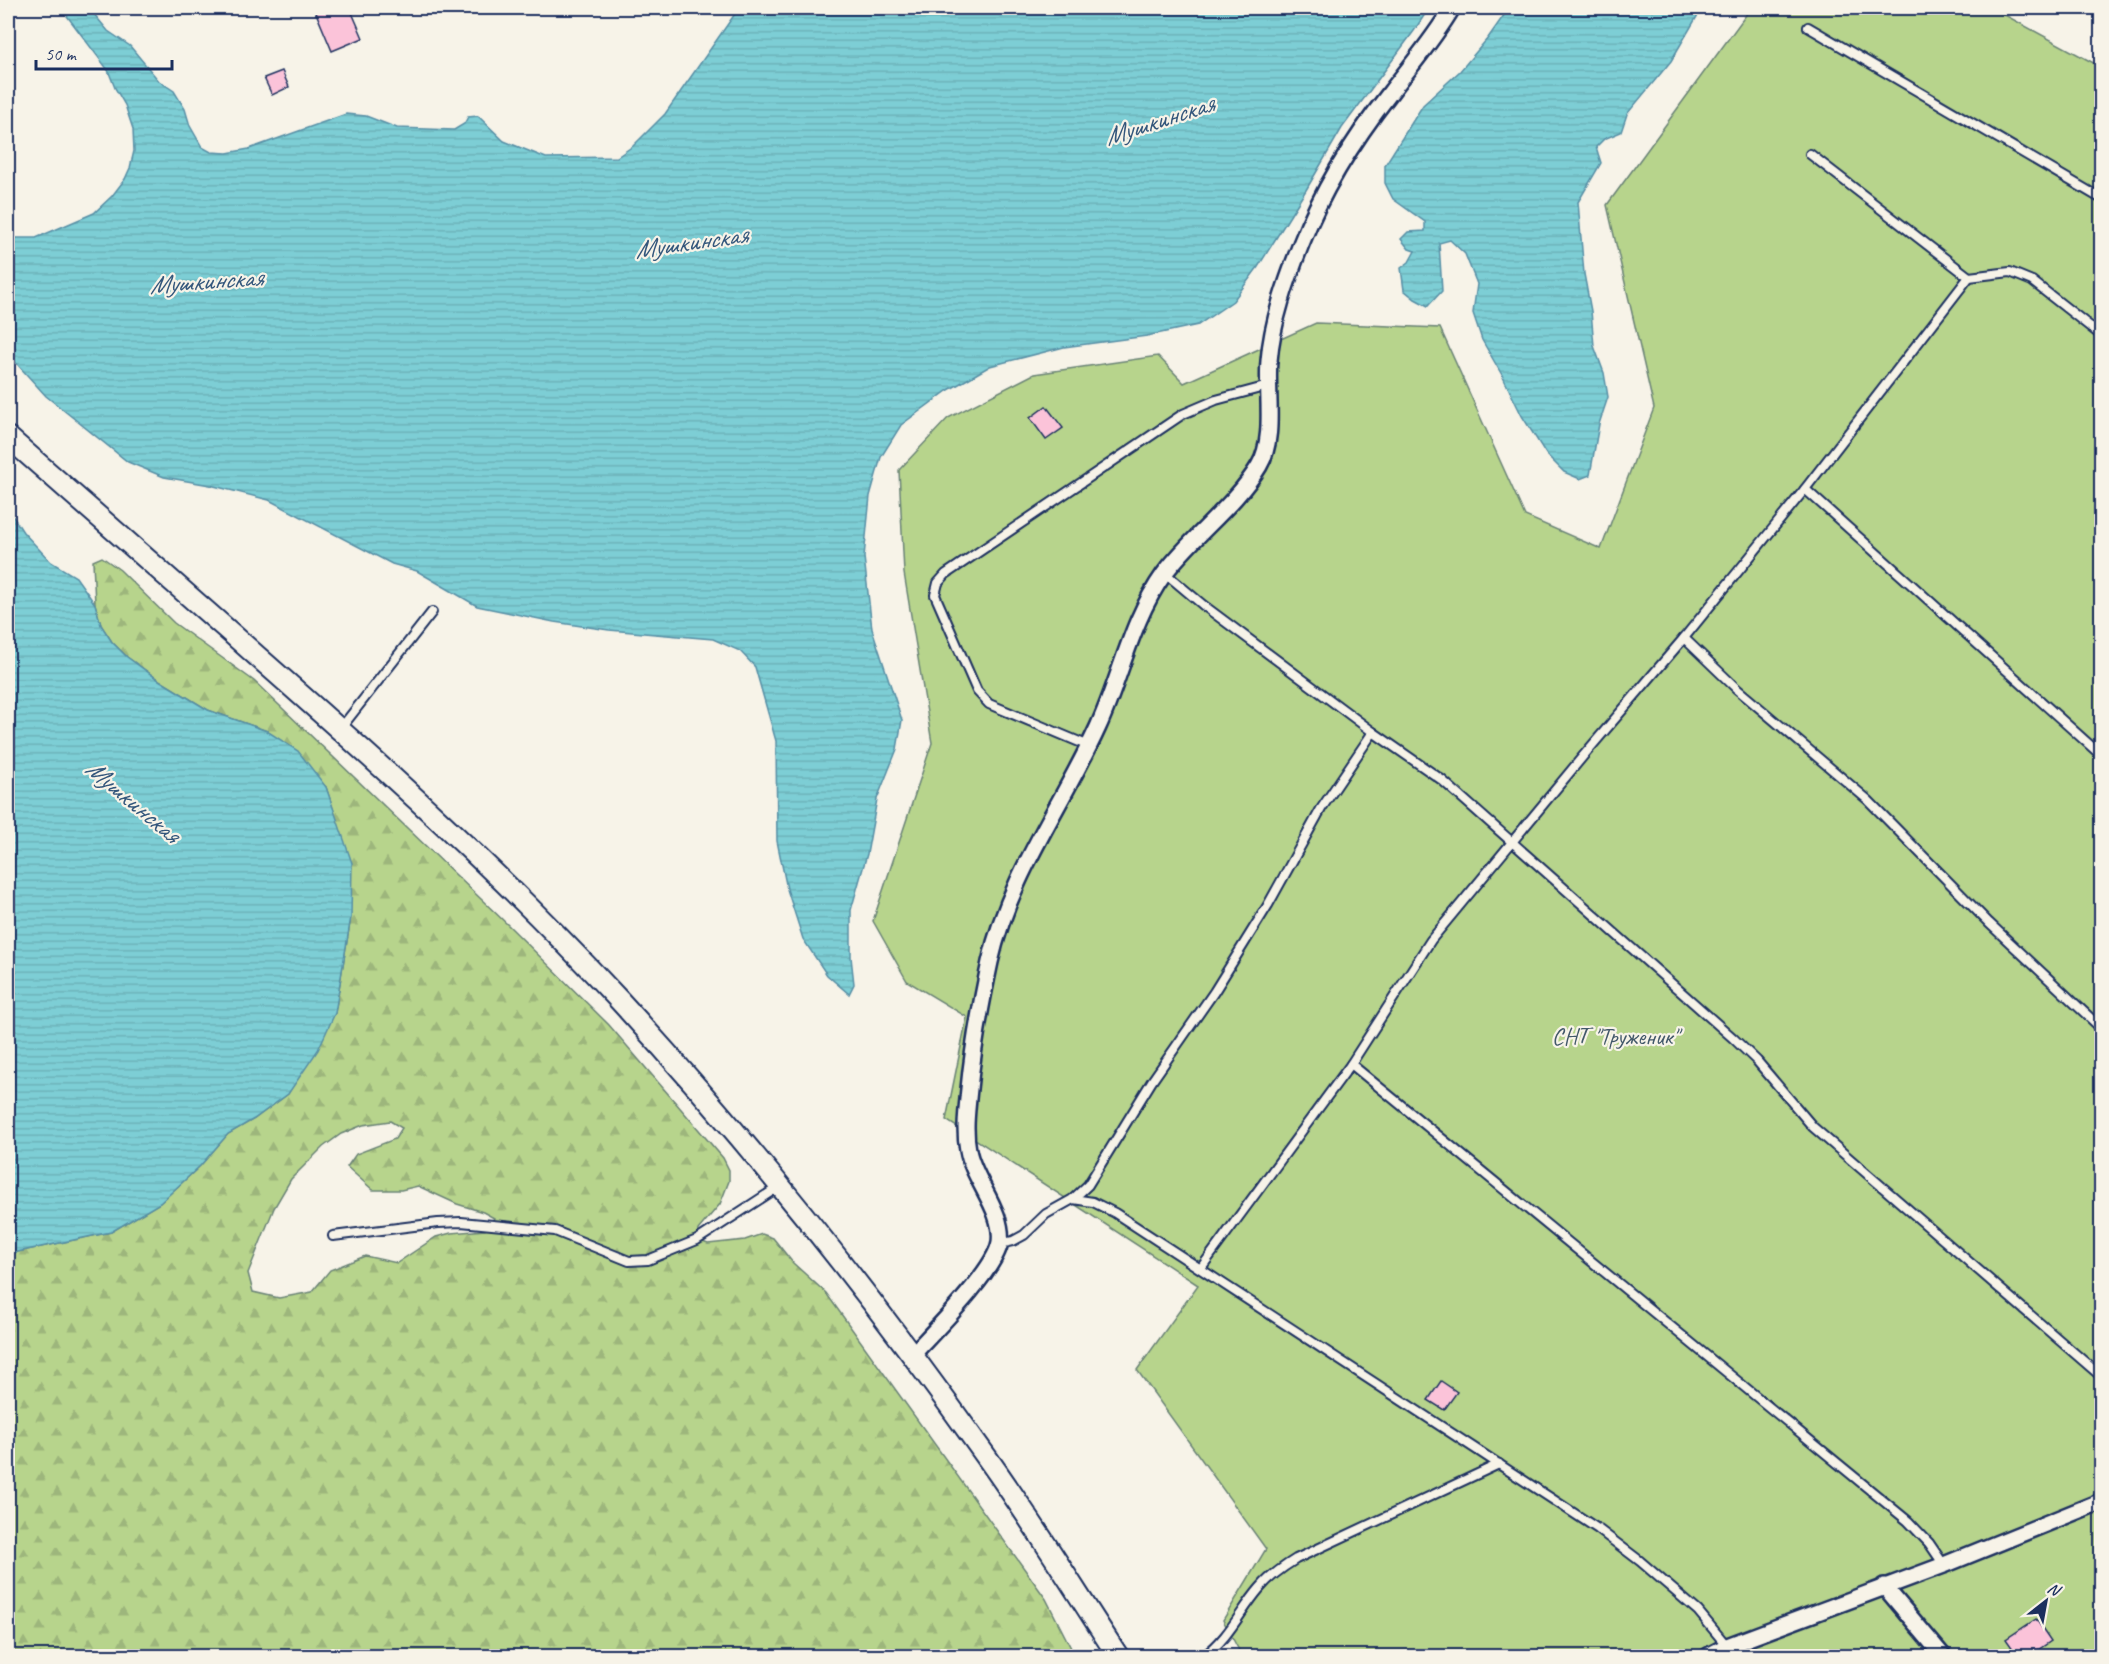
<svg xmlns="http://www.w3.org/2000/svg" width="2109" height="1664" font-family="Caveat,sans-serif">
  <defs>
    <pattern id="forest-firs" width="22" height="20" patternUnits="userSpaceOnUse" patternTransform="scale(1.5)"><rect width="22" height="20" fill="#b7d48c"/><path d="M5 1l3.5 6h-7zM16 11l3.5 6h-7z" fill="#9db67b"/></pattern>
    <pattern id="water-rules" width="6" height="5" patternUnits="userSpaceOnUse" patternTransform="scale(1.5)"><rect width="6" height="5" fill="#7dced5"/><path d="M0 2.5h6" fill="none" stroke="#6bb1b9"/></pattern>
  </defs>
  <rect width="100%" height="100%" fill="#f7f3e8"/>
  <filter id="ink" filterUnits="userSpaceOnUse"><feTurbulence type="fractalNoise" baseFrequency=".0167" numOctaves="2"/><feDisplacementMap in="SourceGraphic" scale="12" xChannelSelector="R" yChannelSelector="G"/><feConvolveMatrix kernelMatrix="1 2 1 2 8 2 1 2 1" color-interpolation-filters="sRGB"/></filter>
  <g filter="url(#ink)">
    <polygon fill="#b7d48c" stroke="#698275" stroke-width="1.5" points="1751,8 1992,8 2101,67 2101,1656 1242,1656 1223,1620 1266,1549 1137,1370 1198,1285 946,1120 967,1017 907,981 873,921 932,743 904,573 899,470 948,418 1034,374 1158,356 1184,383 1316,323 1440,328 1525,516 1601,549 1654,408 1607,205"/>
    <path fill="url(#forest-firs)" stroke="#698275" stroke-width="1.5" fill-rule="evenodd" d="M 102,557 L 120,570 L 174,623 L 254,681 L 507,924 L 609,1025 L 723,1158 L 729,1170 L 729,1181 L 720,1204 L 698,1230 L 697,1240 L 708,1244 L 745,1240 L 762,1234 L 773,1238 L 793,1263 L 826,1293 L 1046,1599 L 1075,1656 L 8,1656 L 8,1254 L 111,1232 L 160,1203 L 200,1166 L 228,1134 L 254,1119 L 288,1094 L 335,1013 L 351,917 L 337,821 L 326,787 L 267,731 L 208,710 L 159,680 L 127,657 L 112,642 L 101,625 L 95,604 L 93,561 ZM 390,1121 L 402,1128 L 395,1139 L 356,1154 L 347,1167 L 373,1190 L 401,1190 L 418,1186 L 457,1204 L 483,1212 L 494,1218 L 485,1230 L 451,1233 L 436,1237 L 397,1263 L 365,1256 L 330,1270 L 312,1292 L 279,1298 L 253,1292 L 248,1273 L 274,1208 L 291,1179 L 323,1147 L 341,1134 L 363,1125 Z"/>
    <g fill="url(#water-rules)" stroke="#568ea5" stroke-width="1.5">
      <polygon points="61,8 89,8 108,31 130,46 159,81 174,91 185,109 190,126 202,147 211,152 227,153 249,149 346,114 366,116 397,128 427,129 454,130 464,124 468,117 478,116 504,141 546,158 617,157 633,146 665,114 739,8 1429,8 1414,31 1342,128 1306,190 1258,267 1233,301 1198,325 1147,336 1064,347 990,366 947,391 901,425 881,457 870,496 864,557 872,629 902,720 897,749 877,799 867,854 851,910 851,957 854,984 849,994 827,975 803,939 787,889 777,841 776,741 755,667 740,651 713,639 609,630 554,622 477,606 417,571 392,564 269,500 210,485 164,477 128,462 46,396 8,354 8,238 36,238 94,213 112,196 125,179 130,168 134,151 133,129 125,105 115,88 108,70"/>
      <polygon points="1509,8 1702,8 1671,61 1627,114 1621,132 1604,139 1596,147 1601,163 1578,202 1584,274 1591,311 1594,346 1604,373 1608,397 1599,424 1590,475 1580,479 1564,472 1546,454 1522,416 1502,375 1482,340 1473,313 1477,284 1465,254 1450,240 1439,243 1442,291 1428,306 1415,299 1404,290 1401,268 1409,262 1415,251 1409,249 1401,239 1408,232 1425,231 1425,222 1393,199 1385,183 1385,165 1423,105 1460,71 1488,38"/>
      <polygon points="8,509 23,532 51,562 76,577 95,604 101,625 112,642 127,657 159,680 208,710 267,731 298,751 326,787 352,863 351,917 335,1013 318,1050 288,1094 254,1119 228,1134 200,1166 160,1203 111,1232 8,1254"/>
    </g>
    <g fill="#fbc3d9" stroke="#1b2f5e" stroke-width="1.5">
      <polygon points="314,8 350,8 363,38 332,51"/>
      <polygon points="282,71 289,87 272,95 264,78"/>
      <polygon points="1046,406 1063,428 1046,440 1030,418"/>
      <polygon points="1441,1381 1457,1392 1444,1410 1428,1400"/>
      <polygon points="2036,1619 2051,1641 2029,1656 2018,1656 2006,1639"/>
    </g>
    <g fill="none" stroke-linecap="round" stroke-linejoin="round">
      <defs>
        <g id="service">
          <polyline points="1808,27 2102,199"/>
          <polyline points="1969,277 2010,272 2032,281 2102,336"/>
          <polyline points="1805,489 2102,756"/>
          <polyline points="1165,573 1203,605 1373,732 1442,780 1733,1038 1757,1061 1813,1127 2102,1377"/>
          <polyline points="1684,638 1737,689 1868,800 1989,923 2102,1029"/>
          <polyline points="341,728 432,612"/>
          <polyline points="1089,746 989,704 977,691 935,595 938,583 946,574 1183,414 1216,400 1268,386"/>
          <polyline points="1351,1064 1908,1521 1929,1543 1944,1565"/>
          <polyline points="1073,1199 1093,1202 1115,1213 1598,1529 1640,1561 1698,1611 1727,1646"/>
          <polyline points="333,1236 438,1223 461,1222 555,1231 629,1261 648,1260 697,1240 780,1186"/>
          <polyline points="1000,1244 1013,1241 1024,1235 1046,1214 1073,1199 1088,1185 1152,1081 1214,992 1268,905 1321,809 1373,732"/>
          <polyline points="1201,1268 1351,1064 1431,940 1584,755 1684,638 1805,489 1969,277 1810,154"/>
          <path d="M 1204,1656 C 1230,1637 1240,1611 1260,1588 C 1270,1576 1283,1567 1296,1559 L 1499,1464"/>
        </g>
        <g id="minor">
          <path d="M 912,1355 C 933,1332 995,1271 1000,1242 C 1004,1211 973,1180 968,1150 C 964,1130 967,1109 969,1089 C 973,1046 981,1004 990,962 C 1009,876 1062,806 1098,727 C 1121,677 1131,620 1164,574 C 1192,536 1235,506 1259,466 C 1276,438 1266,392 1269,361 C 1272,321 1287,280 1301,244 C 1322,190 1354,139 1390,93 C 1411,65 1434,39 1452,8"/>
          <polyline points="1884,1586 1943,1656"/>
          <polyline points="1708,1656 1727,1646 1944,1565 2102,1501"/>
        </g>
        <path id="tertiary" d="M 8,437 C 91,510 175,583 258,657 C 383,767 507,879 620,1001 C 751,1144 872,1296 985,1455 C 1032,1520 1074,1589 1118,1656"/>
      </defs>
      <use href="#service" stroke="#1b2f5e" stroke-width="12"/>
      <use href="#minor" stroke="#1b2f5e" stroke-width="20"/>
      <use href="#tertiary" stroke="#1b2f5e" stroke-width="24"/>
      <use href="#service" stroke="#f7f3e8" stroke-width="8"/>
      <use href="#minor" stroke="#f7f3e8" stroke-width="15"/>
      <use href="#tertiary" stroke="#f7f3e8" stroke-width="20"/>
    </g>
  </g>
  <g text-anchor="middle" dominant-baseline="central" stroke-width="4.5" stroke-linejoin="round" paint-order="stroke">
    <g font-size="24" fill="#42586a" stroke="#f7f3e8">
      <text x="1615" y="1036">СНТ "Труженик"</text>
    </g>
    <g font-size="26" font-style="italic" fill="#34577c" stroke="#f7f3e8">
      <text transform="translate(1159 120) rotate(-18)">Мушкинская</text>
      <text transform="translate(691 242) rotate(-8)">Мушкинская</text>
      <text transform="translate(206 281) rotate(-4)">Мушкинская</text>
      <text transform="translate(133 801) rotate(40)">Мушкинская</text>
    </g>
  </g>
  <rect width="2109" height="1664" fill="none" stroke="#f7f3e8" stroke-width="30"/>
  <rect x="15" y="15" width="2079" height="1634" fill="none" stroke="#1b2f5e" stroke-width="2" filter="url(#ink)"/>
  <g transform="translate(2046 1601) rotate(31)" stroke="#f7f3e8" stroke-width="4.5" paint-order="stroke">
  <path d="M0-4.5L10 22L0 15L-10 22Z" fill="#1b2f5e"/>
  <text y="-9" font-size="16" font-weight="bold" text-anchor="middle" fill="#1b2f5e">N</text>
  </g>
  <path d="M36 60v9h136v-9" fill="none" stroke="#1b2f5e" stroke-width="3"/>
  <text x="45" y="60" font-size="18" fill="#1b2f5e" stroke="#f7f3e8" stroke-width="4.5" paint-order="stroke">50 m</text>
</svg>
